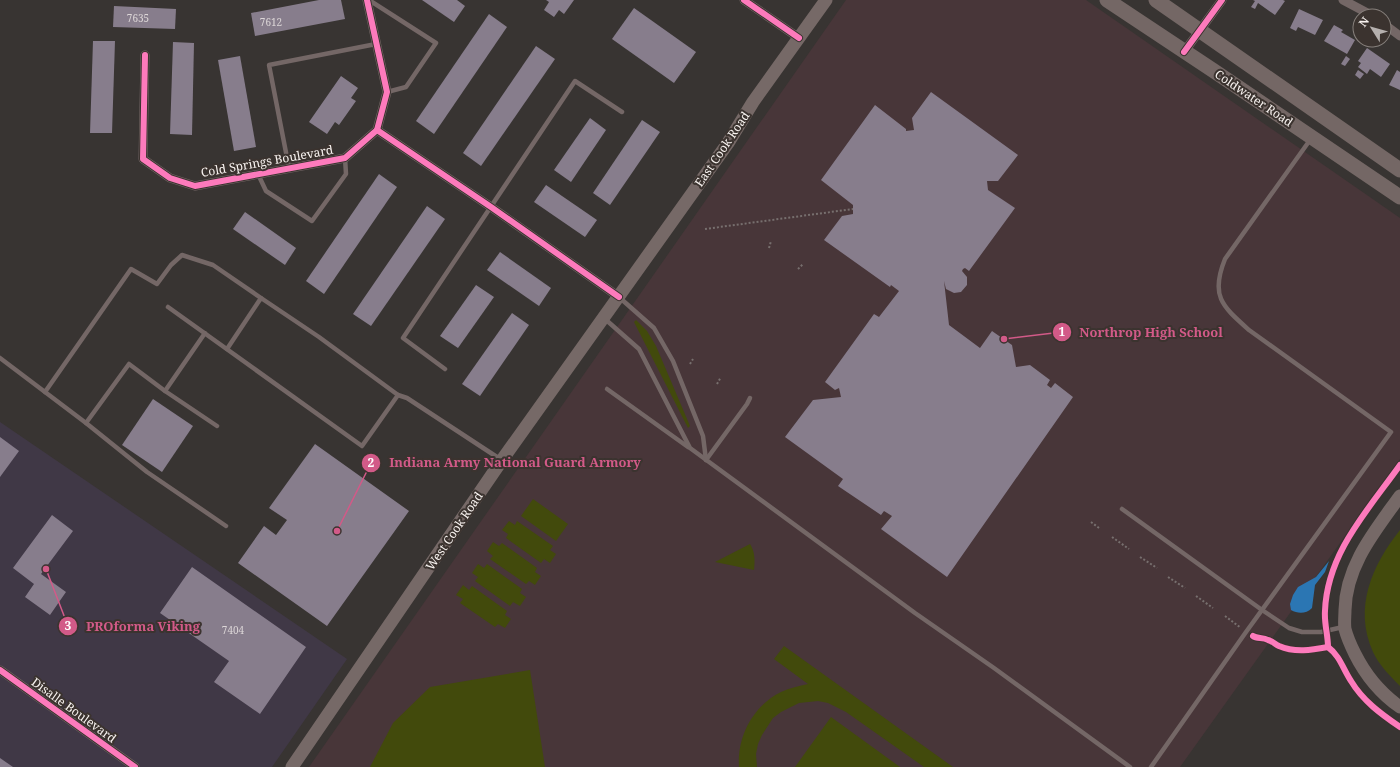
<svg xmlns="http://www.w3.org/2000/svg" width="1400" height="767" font-family="'Noto Serif',serif">
  <rect width="100%" height="100%" fill="#383432"/>
  <polygon fill="#403846" points="0,422 347,659 272,767 0,767"/>
  <polygon fill="#483639" points="846,0 1086,0 1400,218 1400,459 1180,767 309,767"/>
  <g fill="#424a0c">
    <polygon points="636,320 647,331 656,346 690,426 688,428 634,322"/>
    <polygon points="533,499 568,524 556,541 521,516"/>
    <polygon points="509,521 515,525 517,521 553,546 550,550 556,554 550,563 544,559 541,563 506,538 508,534 502,530"/>
    <path d="M 1400,530 L 1400,686 C 1390,676 1379,665 1373,652 C 1353,608 1372,565 1400,530 Z"/>
    <polygon points="493,542 499,546 502,543 537,568 535,572 541,576 535,585 529,581 526,584 490,559 493,556 487,551"/>
    <path d="M 750,544 C 755,552 755,560 754,570 L 715,562 Z"/>
    <polygon points="478,564 484,568 487,564 522,589 520,593 526,597 520,606 513,602 510,606 475,581 478,577 472,573"/>
    <polygon points="463,585 469,590 472,586 507,611 505,615 511,619 505,628 498,624 495,627 460,603 463,599 456,595"/>
    <path d="M 784,646 L 953,767 L 924,767 L 846,712 L 828,703 L 818,701 L 799,703 L 781,712 L 773,718 L 762,735 L 758,744 L 756,754 L 757,767 L 739,767 C 737,736 753,706 781,692 C 790,688 799,686 808,684 L 774,659 Z"/>
    <polygon points="530,670 545,767 370,767 393,723 430,687"/>
    <polygon points="831,717 900,767 795,767"/>
  </g>
  <path fill="#2b76b3" d="M 1329,561 L 1325,572 L 1315,585 L 1312,608 C 1306,614 1298,614 1291,610 L 1290,604 L 1293,595 L 1298,587 L 1316,577 Z"/>
  <g fill="#877d8c">
    <polygon points="319,0 341,0 345,19 255,36 251,13"/>
    <polygon points="422,0 457,0 465,6 454,22"/>
    <polygon points="546,0 574,0 564,14 559,10 554,17 544,10 549,2"/>
    <polygon points="1253,0 1283,0 1285,1 1275,15 1258,3 1255,9 1251,7 1255,1"/>
    <polygon points="114,6 176,9 175,29 113,27"/>
    <polygon points="634,8 696,52 674,83 612,39"/>
    <polygon points="1299,9 1323,20 1315,35 1298,27 1296,31 1290,28"/>
    <polygon points="489,14 507,27 434,134 416,121"/>
    <polygon points="1334,25 1343,30 1341,32 1355,40 1347,54 1324,41"/>
    <polygon points="93,41 115,41 112,133 90,133"/>
    <polygon points="173,42 194,43 192,135 170,134"/>
    <polygon points="536,46 555,59 481,166 463,153"/>
    <polygon points="1367,48 1390,64 1381,77 1370,69 1367,74 1358,67 1361,63 1358,61"/>
    <polygon points="240,56 256,147 234,151 218,60"/>
    <polygon points="1346,56 1350,59 1345,66 1341,64"/>
    <polygon points="1358,70 1364,74 1360,79 1355,75"/>
    <polygon points="1397,70 1400,72 1400,90 1389,85"/>
    <polygon points="341,76 358,88 351,98 356,101 339,125 335,122 327,134 309,122"/>
    <polygon points="931,92 1018,155 998,181 987,181 988,190 1015,208 969,271 965,268 963,269 962,271 967,277 967,285 961,292 954,293 946,289 944,281 949,325 980,348 992,331 1012,345 1016,367 1030,365 1050,380 1047,385 1051,388 1055,383 1073,397 947,577 881,529 892,516 884,511 881,515 838,486 843,479 785,437 813,400 841,397 839,388 835,390 825,382 874,314 879,317 899,291 891,285 890,287 824,240 842,216 853,214 853,205 821,180 875,105 906,129 906,131 914,130 912,118"/>
    <polygon points="590,118 606,130 571,182 554,170"/>
    <polygon points="642,120 660,132 610,205 593,193"/>
    <polygon points="379,174 397,187 324,294 306,281"/>
    <polygon points="546,185 597,220 585,237 534,202"/>
    <polygon points="427,206 445,219 371,326 353,314"/>
    <polygon points="245,212 296,248 285,265 233,229"/>
    <polygon points="500,252 551,288 539,306 487,270"/>
    <polygon points="476,285 494,297 458,348 440,336"/>
    <polygon points="512,313 529,325 480,396 462,384"/>
    <polygon points="153,399 193,426 162,472 122,445"/>
    <polygon points="0,437 19,451 0,477"/>
    <polygon points="315,444 409,511 327,626 238,563 264,526 276,535 287,520 269,508"/>
    <polygon points="52,515 73,531 41,574 66,592 50,615 25,597 34,584 13,568"/>
    <polygon points="192,567 306,647 260,714 214,682 229,661 160,613"/>
    <polygon points="0,758 13,767 0,767"/>
  </g>
  <g fill="none" stroke-linecap="round" stroke-linejoin="round">
    <g stroke="#776f6e" stroke-width="2" stroke-dasharray="2 2" stroke-linecap="butt">
      <polyline points="705,229 853,209"/>
      <polyline points="769,248 771,241"/>
      <polyline points="798,269 803,264"/>
      <polyline points="690,364 693,359"/>
      <polyline points="717,384 721,377"/>
      <polyline points="1091,522 1099,528"/>
      <polyline points="1112,537 1129,549"/>
      <polyline points="1140,557 1157,568"/>
      <polyline points="1168,577 1185,588"/>
      <polyline points="1196,596 1213,608"/>
      <polyline points="1225,616 1241,628"/>
    </g>
    <g stroke="#746766" stroke-width="4.5">
      <polyline points="369,0 436,43 406,87 387,92"/>
      <polyline points="289,168 269,65 376,44"/>
      <polyline points="258,174 266,191 312,221 346,174 345,158"/>
      <polyline points="620,298 654,328 673,361 703,436 706,460"/>
      <polyline points="168,307 362,446 398,395"/>
      <polyline points="605,319 639,349 690,448 915,613 994,668 1130,767"/>
      <polyline points="227,349 261,298 319,337 398,395 407,398 500,459"/>
      <polyline points="0,358 45,392 131,269 157,284 171,265 182,255 213,265 261,298"/>
      <polyline points="445,369 403,338 575,81 622,112"/>
      <polyline points="607,389 688,447"/>
      <polyline points="165,391 205,333"/>
      <polyline points="45,392 86,423"/>
      <polyline points="217,426 165,391 129,364 86,423 147,472 226,526"/>
      <polyline points="706,460 747,404 750,398"/>
      <polyline points="1122,509 1262,610 1289,628 1302,632 1321,632 1343,627"/>
      <path d="M 1151,767 L 1246,632 L 1391,432 L 1249,330 C 1222,306 1210,296 1225,259 L 1310,140"/>
    </g>
    <g stroke="#746766" stroke-width="9">
      <polyline points="744,0 799,38"/>
      <polyline points="1343,0 1373,16"/>
      <polyline points="1384,24 1400,36"/>
      <polyline points="1184,52 1222,0"/>
      <polyline points="145,55 143,159 170,178 195,186 345,158 377,130 387,92 367,0"/>
      <polyline points="377,130 491,207 619,297"/>
      <polyline points="0,670 135,767"/>
    </g>
    <g stroke="#766967" stroke-width="13">
      <path d="M 1400,496 C 1375,531 1346,565 1345,610 C 1345,616 1344,623 1345,629 C 1347,637 1351,646 1355,654 C 1366,676 1380,693 1400,707"/>
      <polyline points="292,767 502,460 728,143 753,102 826,0"/>
    </g>
    <g stroke="#746765" stroke-width="15">
      <polyline points="1107,0 1214,71 1400,197"/>
      <polyline points="1156,0 1400,170"/>
    </g>
    <defs>
      <g id="cycleway">
        <polyline points="744,0 799,38"/>
        <polyline points="1184,52 1222,0"/>
        <polyline points="145,55 143,159 170,178 195,186 345,158 377,130 387,92 367,0"/>
        <polyline points="377,130 491,207 619,297"/>
        <path d="M 1400,465 C 1368,510 1327,553 1325,611 C 1324,623 1328,635 1328,647 C 1340,656 1343,669 1351,681 C 1363,701 1381,714 1400,727"/>
        <path d="M 1253,636 C 1257,639 1263,637 1268,640 C 1272,641 1275,644 1279,646 C 1295,653 1312,650 1328,647"/>
        <polyline points="0,670 135,767"/>
      </g>
    </defs>
    <use href="#cycleway" stroke="#3b332f" stroke-width="8"/>
    <use href="#cycleway" stroke="#fd7abc" stroke-width="6"/>
  </g>
  <g text-anchor="middle" dominant-baseline="central" stroke-width="4" stroke-linejoin="round" paint-order="stroke">
    <g font-size="10" fill="#dcd6d7">
      <text x="138" y="18">7635</text>
      <text x="271" y="22">7612</text>
      <text x="233" y="630">7404</text>
    </g>
    <g font-size="12" fill="#f8f3f0" stroke="#3b332f">
      <text transform="translate(1254 98) rotate(34)">Coldwater Road</text>
      <text transform="translate(722 149) rotate(-56)">East Cook Road</text>
      <text transform="translate(267 161) rotate(-10)">Cold Springs Boulevard</text>
      <text transform="translate(454 531) rotate(-56)">West Cook Road</text>
      <text transform="translate(74 710) rotate(36)">Disalle Boulevard</text>
    </g>
  </g>
  <path fill="none" stroke="#d25a88" stroke-width="1.5" d="M1004 339L1062 332M337 531L371 463M46 569L68 626"/>
  <g fill="#d25a88" stroke="#3b332f" stroke-width="1.5">
    <circle cx="1004" cy="339" r="4"/>
    <circle cx="337" cy="531" r="4"/>
    <circle cx="46" cy="569" r="4"/>
    <circle cx="1062" cy="332" r="10"/>
    <circle cx="371" cy="463" r="10"/>
    <circle cx="68" cy="626" r="10"/>
  </g>
  <g font-size="12" text-anchor="middle" font-weight="bold" fill="#fff">
    <text x="1062" y="336">1</text>
    <text x="371" y="467">2</text>
    <text x="68" y="630">3</text>
  </g>
  <g font-size="13" text-anchor="middle" font-weight="bold" fill="#d25a88" stroke="#3b332f" stroke-width="4" stroke-linejoin="round" paint-order="stroke">
    <text x="1151" y="337">Northrop High School</text>
    <text x="515" y="467">Indiana Army National Guard Armory</text>
    <text x="143" y="631">PROforma Viking</text>
  </g>
  <g transform="translate(1372 28) rotate(307)"><circle r="19" fill="#3b332f" stroke="#87807c"/>
  <path d="M0-3L7 15L0 10L-7 15Z" fill="#b5b0ae"/>
  <text y="-6" font-size="11" font-weight="bold" text-anchor="middle" fill="#f8f3f0">N</text>
  </g>
</svg>
